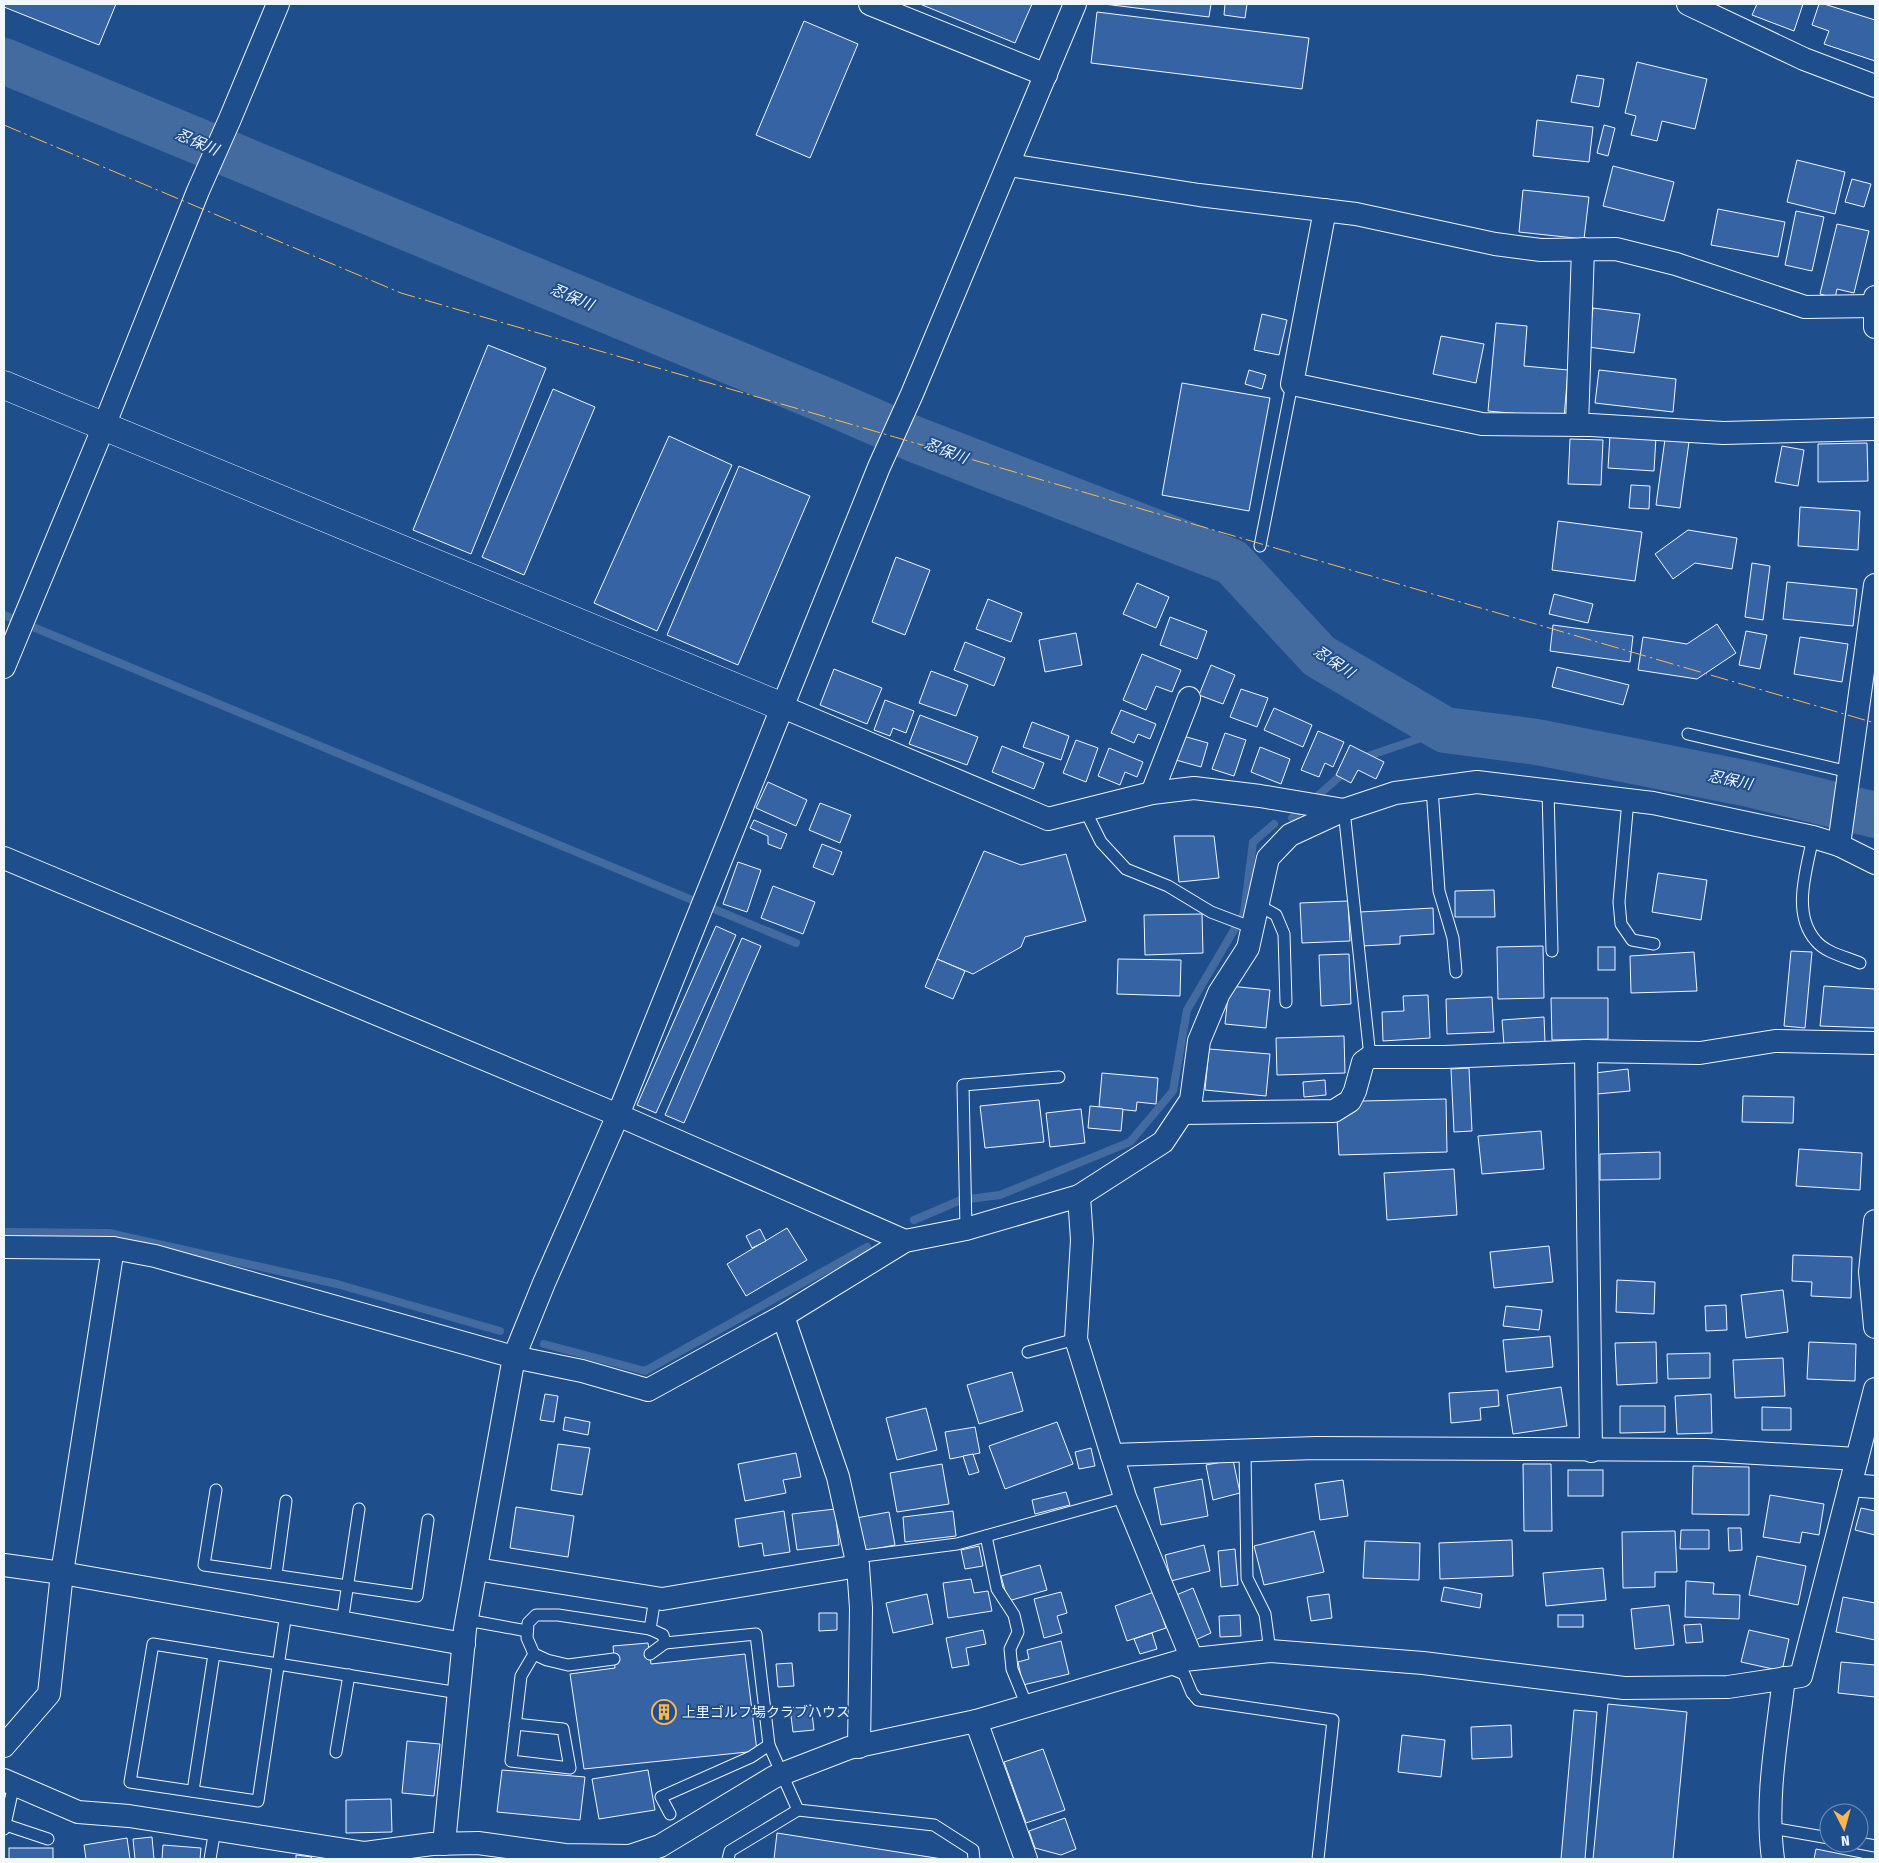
<svg xmlns="http://www.w3.org/2000/svg" width="1879" height="1863" font-family="'Fira Sans Condensed','Noto Sans JP',sans-serif">
  <rect width="100%" height="100%" fill="#1f4e8c"/>
  <g fill="none" stroke-linecap="round" stroke-linejoin="round">
    <g stroke="#446ba0" stroke-width="8">
      <polyline points="4,615 796,943"/>
      <polyline points="1362,758 1445,730"/>
      <polyline points="1313,800 1347,770"/>
      <polyline points="1292,818 1304,808"/>
      <polyline points="914,1220 961,1200 1000,1195 1130,1142 1173,1091 1187,1010 1244,913 1253,842 1274,824"/>
      <polyline points="4,1232 109,1233 337,1284 500,1331"/>
      <polyline points="544,1344 645,1371 867,1247"/>
    </g>
    <polyline stroke="#446ba0" stroke-width="46" points="4,61 829,402 914,439 1232,562 1319,656 1445,730 1537,742 1749,784 1875,815"/>
  </g>
  <g fill="#3563a3" stroke="#f2f6ff">
    <polygon points="4,4 116,4 99,45 4,7"/>
    <polygon points="920,4 1032,4 1015,43"/>
    <polygon points="1104,4 1211,4 1209,17"/>
    <polygon points="1225,4 1247,4 1245,18 1224,15"/>
    <polygon points="1757,4 1803,4 1794,31 1752,15"/>
    <polygon points="1819,4 1824,4 1875,20 1875,61 1824,44 1829,31 1812,25"/>
    <polygon points="1097,12 1309,38 1302,89 1091,63"/>
    <polygon points="804,21 858,44 810,158 756,135"/>
    <polygon points="1637,62 1707,79 1695,129 1662,121 1657,141 1631,135 1636,116 1625,113"/>
    <polygon points="1577,75 1604,79 1599,107 1571,102"/>
    <polygon points="1537,120 1593,127 1589,162 1533,156"/>
    <polygon points="1604,125 1615,128 1608,156 1597,153"/>
    <polygon points="1797,160 1845,172 1835,214 1787,202"/>
    <polygon points="1613,166 1674,182 1664,221 1603,206"/>
    <polygon points="1852,179 1871,184 1864,207 1845,202"/>
    <polygon points="1523,190 1589,197 1584,239 1519,232"/>
    <polygon points="1718,209 1785,222 1778,257 1711,245"/>
    <polygon points="1796,211 1824,217 1812,271 1785,265"/>
    <polygon points="1837,224 1869,231 1854,293 1837,289 1835,298 1820,294"/>
    <polygon points="1593,308 1640,314 1634,353 1588,347"/>
    <polygon points="1262,314 1287,320 1279,355 1254,350"/>
    <polygon points="1496,323 1527,326 1524,366 1568,370 1564,418 1488,411"/>
    <polygon points="1441,336 1484,344 1476,383 1433,374"/>
    <polygon points="488,345 546,368 471,554 413,530"/>
    <polygon points="1249,370 1266,375 1262,389 1245,384"/>
    <polygon points="1599,370 1676,379 1673,412 1595,403"/>
    <polygon points="1182,383 1270,398 1249,511 1162,495"/>
    <polygon points="553,389 595,407 524,575 482,557"/>
    <polygon points="1610,435 1656,437 1654,471 1608,468"/>
    <polygon points="669,436 732,465 657,631 594,603"/>
    <polygon points="1570,439 1603,440 1601,485 1568,484"/>
    <polygon points="1665,439 1689,442 1680,508 1656,505"/>
    <polygon points="1867,443 1868,481 1818,482 1818,444"/>
    <polygon points="1782,446 1804,450 1798,486 1775,482"/>
    <polygon points="739,466 810,496 738,665 667,635"/>
    <polygon points="1631,485 1650,486 1649,509 1629,508"/>
    <polygon points="1800,507 1860,511 1858,550 1798,546"/>
    <polygon points="1558,521 1642,532 1635,581 1552,570"/>
    <polygon points="1688,530 1737,538 1732,569 1695,563 1673,579 1655,554"/>
    <polygon points="896,557 930,570 905,635 872,622"/>
    <polygon points="1752,563 1770,566 1763,620 1745,617"/>
    <polygon points="1787,582 1857,589 1853,626 1783,619"/>
    <polygon points="1137,583 1169,597 1156,628 1123,614"/>
    <polygon points="1554,594 1593,604 1588,623 1549,614"/>
    <polygon points="988,599 1022,613 1011,642 976,629"/>
    <polygon points="1170,617 1207,631 1197,659 1160,645"/>
    <polygon points="1717,624 1736,653 1697,679 1638,670 1643,637 1687,644"/>
    <polygon points="1553,625 1633,636 1630,662 1550,651"/>
    <polygon points="1746,631 1767,635 1760,669 1739,665"/>
    <polygon points="1076,633 1082,665 1045,672 1039,640"/>
    <polygon points="1800,637 1848,644 1842,682 1794,674"/>
    <polygon points="965,642 1005,658 994,686 954,670"/>
    <polygon points="1142,654 1181,670 1172,692 1156,686 1146,710 1123,700"/>
    <polygon points="1211,665 1235,675 1223,704 1199,695"/>
    <polygon points="1557,667 1629,685 1623,705 1552,687"/>
    <polygon points="834,669 882,688 867,724 820,705"/>
    <polygon points="931,671 968,685 956,716 919,703"/>
    <polygon points="1241,689 1268,698 1257,727 1230,717"/>
    <polygon points="885,700 914,711 906,733 893,728 890,736 874,730"/>
    <polygon points="1274,708 1312,725 1303,747 1264,730"/>
    <polygon points="1121,710 1156,724 1150,739 1138,734 1134,743 1111,733"/>
    <polygon points="920,715 978,737 967,765 909,744"/>
    <polygon points="1032,722 1069,736 1061,760 1023,747"/>
    <polygon points="1318,731 1344,742 1333,767 1325,763 1319,777 1301,770"/>
    <polygon points="1225,733 1246,740 1234,776 1212,769"/>
    <polygon points="1183,736 1208,743 1201,767 1176,760"/>
    <polygon points="1076,740 1098,748 1086,782 1063,773"/>
    <polygon points="1350,745 1384,762 1376,779 1358,770 1351,783 1336,775"/>
    <polygon points="1002,746 1044,763 1034,789 992,772"/>
    <polygon points="1260,747 1290,759 1281,784 1251,772"/>
    <polygon points="1109,748 1143,762 1137,777 1125,772 1120,785 1098,776"/>
    <polygon points="768,782 807,800 796,826 756,808"/>
    <polygon points="820,803 851,815 840,843 809,830"/>
    <polygon points="754,820 787,834 781,849 768,844 768,836 750,828"/>
    <polygon points="1174,836 1214,836 1219,878 1179,882"/>
    <polygon points="822,844 842,852 833,875 813,867"/>
    <polygon points="984,851 1021,865 1066,854 1086,921 1025,937 1021,947 973,974 937,959"/>
    <polygon points="738,862 761,870 747,912 723,904"/>
    <polygon points="1658,873 1707,880 1701,920 1652,912"/>
    <polygon points="773,886 815,902 803,934 761,918"/>
    <polygon points="1494,890 1495,917 1455,917 1455,891"/>
    <polygon points="1348,901 1350,941 1302,943 1300,903"/>
    <polygon points="1433,908 1434,934 1400,936 1400,944 1362,946 1360,912"/>
    <polygon points="1202,914 1203,953 1145,955 1144,915"/>
    <polygon points="716,926 736,935 656,1113 637,1105"/>
    <polygon points="742,938 761,946 684,1123 665,1115"/>
    <polygon points="1543,946 1544,998 1498,999 1497,947"/>
    <rect x="1598" y="947" width="17" height="23"/>
    <polygon points="1791,951 1812,952 1805,1028 1784,1026"/>
    <polygon points="1694,952 1697,991 1631,993 1630,956"/>
    <polygon points="1349,954 1351,1004 1321,1006 1319,955"/>
    <polygon points="937,959 965,971 953,999 925,987"/>
    <polygon points="1118,959 1181,960 1180,996 1117,994"/>
    <polygon points="1229,986 1270,990 1266,1028 1225,1024"/>
    <polygon points="1824,986 1875,989 1875,1028 1820,1026"/>
    <polygon points="1428,995 1430,1038 1383,1041 1382,1012 1404,1011 1403,996"/>
    <polygon points="1492,997 1494,1032 1447,1034 1446,999"/>
    <polygon points="1551,998 1608,998 1608,1039 1552,1040"/>
    <polygon points="1544,1017 1545,1042 1504,1045 1502,1020"/>
    <polygon points="1344,1036 1345,1073 1277,1075 1276,1038"/>
    <polygon points="1209,1049 1270,1054 1266,1096 1205,1090"/>
    <polygon points="1469,1068 1472,1131 1454,1132 1451,1069"/>
    <polygon points="1628,1069 1630,1091 1597,1094 1595,1073"/>
    <polygon points="1102,1073 1158,1078 1156,1104 1137,1102 1136,1111 1099,1107"/>
    <polygon points="1325,1080 1326,1095 1304,1097 1303,1082"/>
    <polygon points="1743,1096 1794,1097 1793,1123 1742,1122"/>
    <polygon points="1446,1099 1447,1152 1339,1155 1337,1119 1363,1101"/>
    <polygon points="1039,1100 1044,1142 985,1148 980,1106"/>
    <polygon points="1090,1106 1123,1109 1121,1131 1088,1128"/>
    <polygon points="1081,1109 1085,1143 1050,1147 1046,1113"/>
    <polygon points="1541,1131 1544,1169 1482,1174 1478,1136"/>
    <polygon points="1799,1149 1862,1153 1860,1190 1796,1186"/>
    <polygon points="1660,1152 1660,1179 1600,1180 1600,1154"/>
    <polygon points="1454,1169 1457,1215 1387,1220 1384,1173"/>
    <polygon points="787,1228 807,1260 746,1296 727,1264"/>
    <polygon points="760,1229 766,1241 752,1248 746,1236"/>
    <polygon points="1549,1246 1553,1282 1494,1288 1490,1252"/>
    <polygon points="1793,1255 1852,1257 1851,1298 1811,1296 1812,1282 1792,1281"/>
    <polygon points="1617,1280 1655,1282 1654,1314 1616,1312"/>
    <polygon points="1783,1290 1788,1332 1746,1338 1741,1295"/>
    <polygon points="1726,1305 1727,1330 1706,1331 1705,1306"/>
    <polygon points="1506,1306 1542,1310 1539,1330 1503,1326"/>
    <polygon points="1550,1336 1553,1367 1506,1372 1503,1340"/>
    <polygon points="1656,1342 1657,1383 1617,1385 1615,1343"/>
    <polygon points="1809,1342 1856,1344 1855,1381 1807,1379"/>
    <polygon points="1710,1353 1710,1378 1668,1379 1667,1354"/>
    <polygon points="1783,1358 1785,1396 1735,1398 1733,1360"/>
    <polygon points="1012,1372 1023,1411 979,1424 967,1385"/>
    <polygon points="1561,1387 1567,1426 1513,1434 1507,1395"/>
    <polygon points="1498,1390 1499,1406 1480,1408 1481,1420 1451,1423 1449,1393"/>
    <polygon points="545,1394 558,1396 554,1422 540,1420"/>
    <polygon points="1711,1394 1712,1433 1677,1434 1675,1396"/>
    <polygon points="1620,1406 1665,1406 1665,1432 1620,1433"/>
    <polygon points="1762,1407 1791,1408 1791,1430 1762,1430"/>
    <polygon points="926,1408 937,1450 897,1460 886,1418"/>
    <polygon points="565,1417 590,1422 588,1435 563,1430"/>
    <polygon points="1057,1422 1073,1464 1005,1489 989,1446"/>
    <polygon points="975,1427 980,1453 950,1459 945,1432"/>
    <polygon points="558,1444 590,1448 582,1495 551,1490"/>
    <polygon points="1091,1448 1095,1466 1079,1469 1075,1452"/>
    <polygon points="796,1453 801,1477 783,1480 786,1493 745,1501 738,1464"/>
    <polygon points="973,1454 979,1472 969,1475 963,1456"/>
    <polygon points="1233,1460 1240,1493 1213,1500 1206,1465"/>
    <polygon points="942,1464 949,1504 897,1512 890,1473"/>
    <polygon points="1523,1464 1551,1464 1552,1531 1524,1531"/>
    <polygon points="1693,1466 1749,1467 1749,1515 1692,1514"/>
    <rect x="1568" y="1470" width="35" height="26"/>
    <polygon points="1202,1479 1208,1516 1161,1525 1154,1488"/>
    <polygon points="1343,1480 1348,1516 1320,1520 1315,1484"/>
    <polygon points="1066,1492 1070,1505 1035,1514 1032,1500"/>
    <polygon points="1770,1495 1824,1504 1819,1535 1802,1532 1800,1543 1763,1537"/>
    <polygon points="516,1507 574,1516 568,1557 510,1548"/>
    <polygon points="1861,1508 1875,1511 1875,1535 1855,1530"/>
    <polygon points="835,1509 839,1545 797,1550 792,1514"/>
    <polygon points="784,1511 790,1552 764,1556 762,1543 739,1547 735,1519"/>
    <polygon points="953,1511 956,1536 905,1542 903,1517"/>
    <polygon points="889,1512 895,1545 863,1551 856,1518"/>
    <polygon points="1728,1528 1741,1528 1742,1550 1729,1551"/>
    <polygon points="1681,1530 1709,1530 1709,1549 1680,1549"/>
    <polygon points="1314,1531 1324,1572 1264,1585 1254,1546"/>
    <polygon points="1675,1531 1677,1572 1655,1572 1655,1587 1623,1588 1622,1532"/>
    <polygon points="1512,1540 1513,1576 1440,1579 1439,1543"/>
    <polygon points="1365,1541 1420,1543 1419,1580 1363,1578"/>
    <polygon points="1204,1545 1210,1571 1171,1581 1165,1555"/>
    <polygon points="979,1546 983,1566 965,1569 961,1550"/>
    <polygon points="1235,1549 1238,1585 1221,1587 1218,1551"/>
    <polygon points="1757,1556 1806,1566 1798,1605 1749,1595"/>
    <polygon points="1040,1565 1047,1590 1008,1601 1001,1576"/>
    <polygon points="1603,1568 1606,1600 1546,1606 1543,1573"/>
    <polygon points="971,1579 974,1593 988,1591 992,1611 948,1618 943,1583"/>
    <polygon points="1686,1581 1714,1583 1713,1594 1740,1595 1739,1619 1685,1617"/>
    <polygon points="1444,1587 1482,1594 1480,1608 1441,1601"/>
    <polygon points="1193,1588 1211,1633 1193,1641 1174,1596"/>
    <polygon points="1061,1592 1067,1613 1057,1616 1062,1633 1044,1638 1034,1599"/>
    <polygon points="1154,1592 1166,1628 1127,1641 1115,1606"/>
    <polygon points="927,1594 933,1624 893,1633 886,1603"/>
    <polygon points="1329,1594 1332,1618 1311,1621 1307,1597"/>
    <polygon points="1843,1597 1875,1603 1875,1640 1836,1632"/>
    <polygon points="1669,1605 1674,1645 1635,1649 1631,1609"/>
    <polygon points="819,1613 837,1613 837,1630 819,1631"/>
    <polygon points="1240,1615 1241,1636 1220,1637 1219,1616"/>
    <rect x="1558" y="1615" width="25" height="12"/>
    <polygon points="1701,1624 1703,1642 1686,1643 1684,1625"/>
    <polygon points="983,1630 986,1644 966,1648 969,1665 952,1668 946,1638"/>
    <polygon points="1749,1630 1789,1639 1782,1671 1741,1662"/>
    <polygon points="1152,1633 1157,1649 1140,1654 1134,1639"/>
    <polygon points="1061,1641 1069,1674 1023,1685 1018,1662 1029,1659 1027,1650"/>
    <polygon points="648,1643 651,1664 745,1654 757,1751 584,1769 570,1674 615,1668 613,1646"/>
    <polygon points="1841,1662 1875,1665 1875,1697 1838,1693"/>
    <polygon points="792,1663 794,1686 778,1687 776,1664"/>
    <polygon points="1608,1704 1687,1712 1673,1859 1593,1859"/>
    <polygon points="811,1705 814,1730 793,1732 790,1708"/>
    <polygon points="1574,1710 1597,1712 1585,1859 1561,1859"/>
    <polygon points="1511,1725 1512,1757 1472,1759 1471,1727"/>
    <polygon points="1402,1735 1445,1740 1441,1777 1398,1772"/>
    <polygon points="407,1741 440,1744 434,1796 402,1793"/>
    <polygon points="1043,1749 1065,1810 1026,1823 1004,1762"/>
    <polygon points="502,1770 585,1777 580,1820 497,1812"/>
    <polygon points="648,1770 655,1810 599,1819 592,1779"/>
    <polygon points="391,1799 392,1832 346,1833 346,1800"/>
    <polygon points="1065,1818 1076,1849 1061,1855 1035,1848 1029,1831"/>
    <polygon points="777,1833 942,1859 774,1859"/>
    <polygon points="152,1837 154,1859 135,1859 133,1839"/>
    <polygon points="127,1838 130,1859 86,1859 84,1845"/>
    <polygon points="163,1845 201,1848 200,1859 162,1859"/>
    <rect x="9" y="1848" width="44" height="11"/>
    <polygon points="1816,1849 1866,1859 1814,1859"/>
    <polygon points="296,1855 312,1857 311,1859 296,1859"/>
  </g>
  <g fill="none" stroke-linecap="round" stroke-linejoin="round">
    <defs>
      <g id="service">
        <polyline points="1260,546 1292,384"/>
        <polyline points="1688,734 1849,772"/>
        <polyline points="1432,788 1439,891 1453,938 1456,972"/>
        <polyline points="1548,790 1552,951"/>
        <polyline points="1628,800 1619,902 1621,924 1632,940 1654,944"/>
        <polyline points="1085,810 1101,842 1126,869 1168,886 1211,912 1253,928"/>
        <polyline points="1344,810 1370,1057"/>
        <path d="M 1813,837 C 1807,869 1791,913 1816,941 C 1826,953 1846,957 1860,963"/>
        <polyline points="1258,905 1276,915 1284,934 1286,1002"/>
        <polyline points="966,1229 963,1085 1059,1077"/>
        <polyline points="1028,1352 1076,1339"/>
        <polyline points="1245,1451 1247,1578 1265,1614 1270,1651"/>
        <polyline points="216,1490 204,1565 417,1596 428,1520"/>
        <polyline points="986,1536 997,1589 1014,1615 1018,1632 1010,1649 1012,1669 1027,1706"/>
        <polyline points="856,1557 957,1544 1125,1497"/>
        <polyline points="276,1575 286,1501"/>
        <path d="M 286,1613 L 258,1801 L 130,1782 L 153,1644 C 255,1660 357,1677 459,1693"/>
        <polyline points="467,1620 527,1631"/>
        <polyline points="342,1623 359,1509"/>
        <polyline points="650,1629 663,1635 665,1643 650,1654"/>
        <polyline points="665,1643 756,1634 769,1745 798,1810"/>
        <polyline points="614,1659 568,1665 547,1660 534,1654 527,1638 528,1623 536,1615 558,1615 650,1629 655,1598"/>
        <polyline points="1167,1667 1184,1674 1192,1693 1198,1700 1333,1720 1318,1859"/>
        <polyline points="515,1724 563,1729 570,1768 511,1761 521,1676 534,1654"/>
        <polyline points="336,1752 349,1675"/>
        <polyline points="193,1791 214,1654"/>
        <polyline points="670,1814 661,1797 751,1757 769,1745"/>
        <polyline points="6,1825 48,1839"/>
        <polyline points="1772,1828 1829,1838"/>
        <polyline points="4,1829 14,1784"/>
        <polyline points="1859,1843 1875,1846"/>
        <polyline points="210,1859 215,1829"/>
        <polyline points="728,1859 730,1851 798,1810 934,1825 973,1850 974,1859"/>
      </g>
      <g id="minor">
        <polyline points="870,4 1046,75"/>
        <polyline points="1688,4 1804,59 1875,86"/>
        <polyline points="1009,165 1199,195 1356,214 1495,244 1541,250 1616,249 1676,264 1805,307 1874,306"/>
        <polyline points="1325,210 1292,384 1482,424 1591,425 1723,433 1875,429"/>
        <polyline points="1875,297 1875,327"/>
        <polyline points="1577,425 1583,249"/>
        <polyline points="4,667 104,426 198,191 230,119 278,4"/>
        <polyline points="783,707 1048,819 1152,793 1194,788 1260,796 1344,810"/>
        <polyline points="1152,793 1189,698"/>
        <polyline points="1839,845 1875,585"/>
        <polyline points="4,858 618,1115 905,1241"/>
        <polyline points="1586,1051 1591,1451"/>
        <polyline points="1183,1113 1334,1111 1350,1101 1355,1091 1363,1062 1370,1057 1445,1057 1586,1051 1700,1053 1775,1041 1875,1043"/>
        <polyline points="1079,1196 1082,1240 1076,1339 1125,1497 1192,1659"/>
        <polyline points="1875,1221 1870,1272 1875,1327"/>
        <polyline points="4,1247 113,1248 155,1256 514,1357 582,1371 648,1390 783,1316 905,1241 966,1229 1079,1196 1163,1142 1191,1100 1199,1041 1219,993 1248,948 1268,858 1290,835 1344,810 1395,793 1477,782 1653,803 1813,837 1839,845 1875,863"/>
        <polyline points="783,1316 838,1477 858,1566 861,1608 859,1747"/>
        <polyline points="1112,1455 1316,1448 1706,1450 1857,1459"/>
        <polyline points="1850,1485 1875,1487"/>
        <polyline points="4,1565 62,1573 464,1644"/>
        <polyline points="476,1569 662,1599 858,1566"/>
        <polyline points="976,1721 1026,1859"/>
        <polyline points="4,1746 49,1694 62,1573 113,1248"/>
        <polyline points="4,1780 78,1812 129,1816 365,1853 432,1844 478,1843 565,1855 630,1856 660,1846 774,1777 849,1748 976,1721 1184,1660 1270,1651 1423,1663 1624,1688 1728,1687 1801,1676 1875,1389"/>
        <polyline points="444,1844 465,1629 514,1357 544,1283 618,1115 879,467 912,394 1075,4"/>
        <path d="M 1773,1859 C 1765,1799 1777,1738 1784,1678"/>
      </g>
      <polyline id="tertiary" points="4,385 783,707"/>
    </defs>
    <use href="#service" stroke="#f2f6ff" stroke-width="13"/>
    <use href="#minor" stroke="#f2f6ff" stroke-width="24"/>
    <use href="#tertiary" stroke="#f2f6ff" stroke-width="29"/>
    <use href="#service" stroke="#1f4e8c" stroke-width="11"/>
    <use href="#minor" stroke="#1f4e8c" stroke-width="22"/>
    <use href="#tertiary" stroke="#1f4e8c" stroke-width="28"/>
    <polyline stroke="#ffb74d" stroke-width="1" stroke-dasharray="18 4 2.5 4" stroke-linecap="butt" points="4,125 401,293 1875,723"/>
  </g>
  <defs>
    <symbol id="building-ring" viewBox="-11 -11 22 22"><circle r="9.5" fill="#1f4e8c" stroke="#ffb74d" stroke-width="1.5"/><path d="M-4-6H4V6H1V3H-1V6H-4ZM-2.5-4.3h1.7v1.8h-1.7ZM.8-4.3h1.7v1.8H.8ZM-2.5-1h1.7V.8h-1.7ZM.8-1h1.7V.8H.8Z" fill="#ffb74d"/></symbol>
  </defs>
  <g fill-rule="evenodd">
    <use href="#building-ring" x="650" y="1698" width="28" height="28"/>
  </g>
  <g text-anchor="middle" dominant-baseline="central" stroke-width="4" stroke-linejoin="round" paint-order="stroke">
    <g font-size="14" fill="#f2f6ff" stroke="#1f4e8c" text-anchor="start">
      <text x="682" y="1712">上里ゴルフ場クラブハウス</text>
    </g>
    <g font-size="15" font-style="italic" fill="#f2f6ff" stroke="#1f4e8c">
      <text transform="translate(197 142) rotate(23)">忍保川</text>
      <text transform="translate(572 297) rotate(23)">忍保川</text>
      <text transform="translate(946 451) rotate(21)">忍保川</text>
      <text transform="translate(1334 662) rotate(34)">忍保川</text>
      <text transform="translate(1730 780) rotate(12)">忍保川</text>
    </g>
  </g>
  <rect width="1879" height="1863" fill="none" stroke="#f2f6ff" stroke-width="10"/>
  <g transform="translate(1844 1828) rotate(174)"><circle r="24" fill="#1f4e8c" stroke="#7391ba"/>
  <path d="M0-4L9 19L0 12L-9 19Z" fill="#ffb74d"/>
  <text y="-8" font-size="14" font-weight="bold" text-anchor="middle" fill="#f2f6ff">N</text>
  </g>
</svg>
